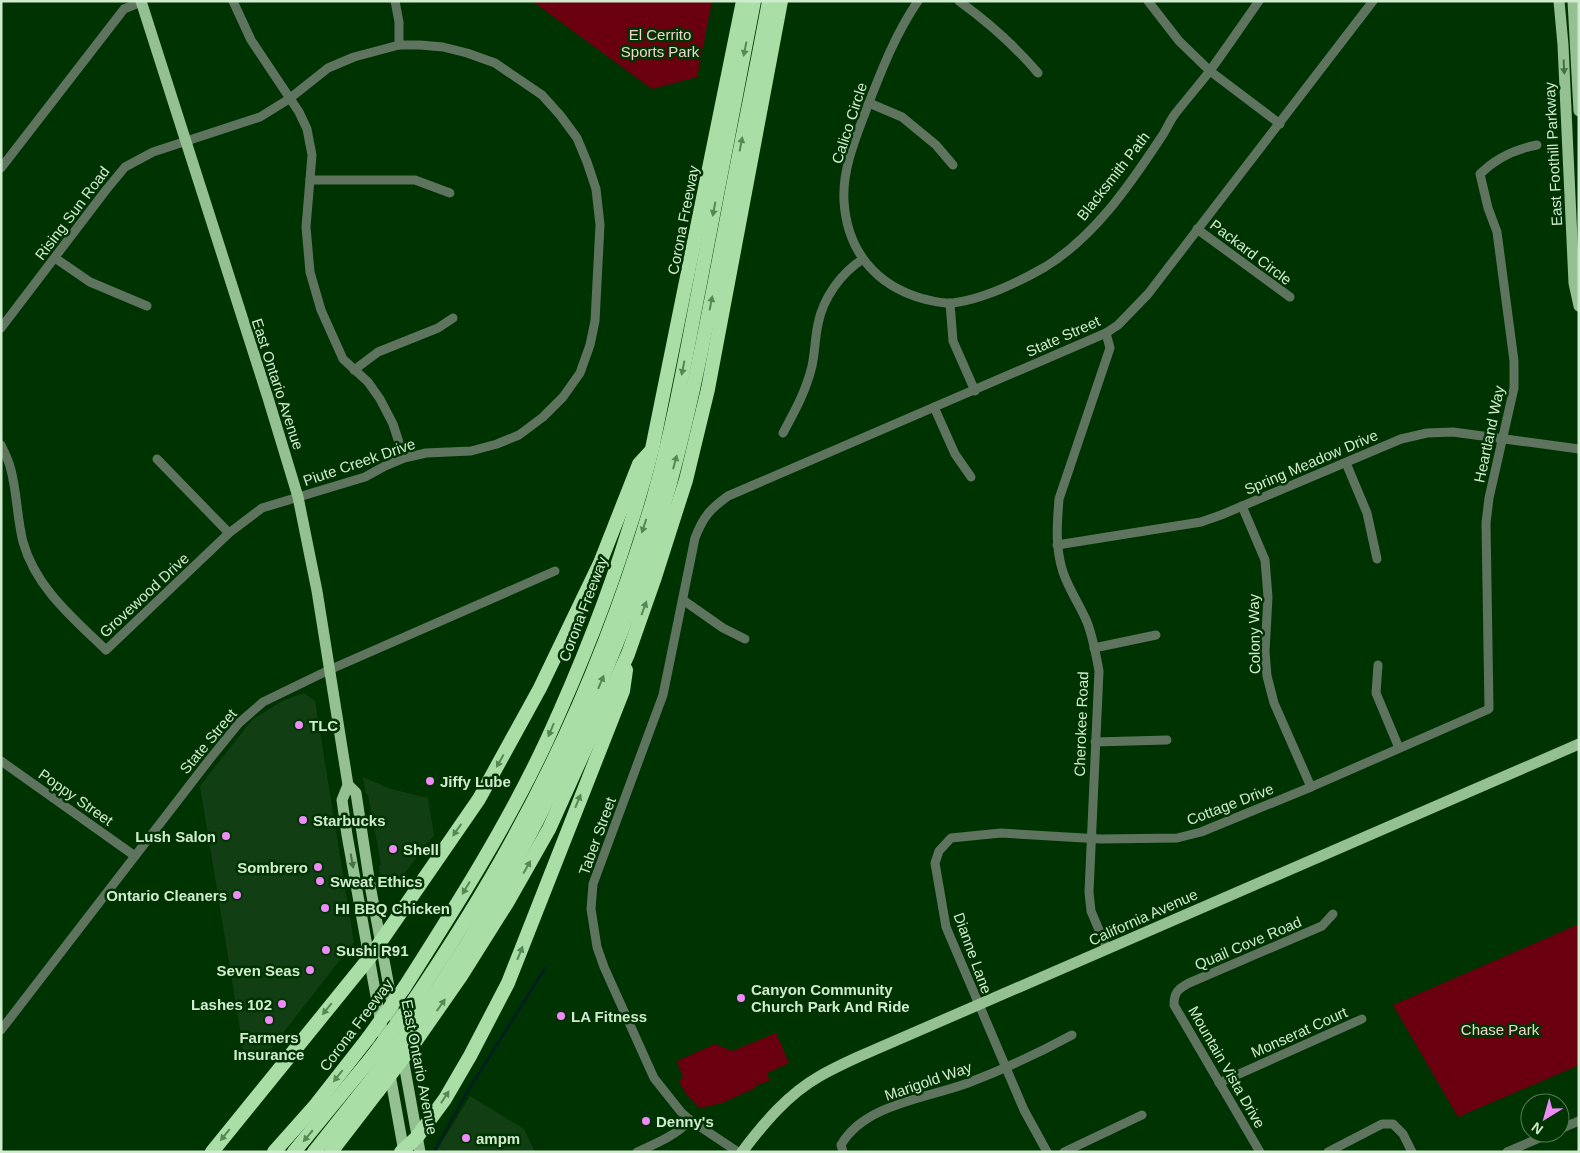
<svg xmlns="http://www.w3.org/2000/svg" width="1580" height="1153" font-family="Arial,sans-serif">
  <rect width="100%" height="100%" fill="#003302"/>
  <g fill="#123e14">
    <polygon points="304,693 315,701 354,942 269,1051 245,1060 200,786 252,720 282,701"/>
    <polygon points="363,777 391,789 428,798 434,835 394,887 380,877 379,866 381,864 368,795 366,794"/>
    <polygon points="470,1096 524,1129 535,1152 436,1152"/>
  </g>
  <g fill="#6a000f">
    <polygon points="532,1 712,1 697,77 652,89"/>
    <polygon points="1579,924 1579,1065 1458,1117 1393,1005"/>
    <polygon points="776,1033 789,1063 767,1073 770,1080 758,1085 757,1084 755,1088 722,1103 700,1108 686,1094 679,1081 683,1077 677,1061 715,1044 732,1051"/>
  </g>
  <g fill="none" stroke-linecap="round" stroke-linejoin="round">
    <polyline stroke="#041d20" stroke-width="2.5" points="434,1152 466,1094 545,968"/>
    <g stroke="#5f745e" stroke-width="9">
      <polyline points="233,1 251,40 299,112 307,129 312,155 306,227 310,272 321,310 343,359 368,382 380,399 393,424 404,458"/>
      <polyline points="395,1 399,22 399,45"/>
      <path d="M 918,1 C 896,33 882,69 868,105 C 857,135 842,168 844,201 C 847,251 876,286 924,299 C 933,301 944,304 953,303 C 984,299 1017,283 1045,267 C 1094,237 1129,186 1160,139 C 1166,131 1169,122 1175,114 C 1186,100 1198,86 1209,72 C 1226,49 1242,25 1259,1"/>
      <path d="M 959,1 C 988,22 1015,46 1038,73"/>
      <polyline points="1148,1 1179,41 1210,71 1280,124"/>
      <polyline points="869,103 902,117 936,145 953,165"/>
      <polyline points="1,168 124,9 141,2"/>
      <polyline points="310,180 415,180 450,193"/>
      <polyline points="1197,229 1290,297"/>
      <polyline points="55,258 90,282 147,306"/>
      <polyline points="950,303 953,341 975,391"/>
      <path d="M 1,328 L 106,190 L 125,167 L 153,152 L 260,117 L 289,99 L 328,68 L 354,57 L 399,45 L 420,45 L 443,47 L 467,53 L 495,63 L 542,95 L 560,115 L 577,138 L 587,162 L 596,189 L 600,225 L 595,321 L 590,345 L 580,373 L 563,397 L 543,417 L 519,435 L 497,444 L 471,451 L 426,453 L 404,458 L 385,466 L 365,477 L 262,508 L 229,533 L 106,650 C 73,618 36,588 23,542 C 17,518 17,493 11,470 C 9,461 5,453 1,445"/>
      <path d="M 1106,333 L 1110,348 L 1059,499 C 1057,524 1055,548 1063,572 C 1069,590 1080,605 1087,622 C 1093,637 1096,655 1099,671 L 1089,892 L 1091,911 L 1107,949"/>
      <polyline points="354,370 378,352 438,328 453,318"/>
      <polyline points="934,407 955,454 971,477"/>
      <path d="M 783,433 C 795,411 806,391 812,366 C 815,352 815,338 818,324 C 823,298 841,273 863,259"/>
      <polyline points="157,459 229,533"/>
      <polyline points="1346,463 1367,513 1377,559"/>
      <polyline points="1242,506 1265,560 1268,597 1265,652 1267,676 1274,703 1311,787"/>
      <polyline points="1057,545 1201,522 1221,515 1401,439 1427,433 1453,432 1579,449"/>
      <polyline points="683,600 723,628 745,639"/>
      <polyline points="1094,648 1156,635"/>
      <polyline points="1378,665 1376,693 1399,748"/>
      <polyline points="1095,742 1167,740"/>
      <polyline points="1,761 135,856"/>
      <polyline points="1,1030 209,760 239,723 263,702 329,670 555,571"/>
      <polyline points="1219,1083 1362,1019"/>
      <polyline points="1560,1129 1579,1121"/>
      <path d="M 637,1152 C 655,1144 677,1135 690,1120"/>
      <path d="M 738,1152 L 690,1120 L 681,1112 L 654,1078 L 604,967 L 597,947 L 591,909 L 593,884 L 663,695 L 695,538 C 703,517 710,509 728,496 L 1106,333 L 1118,325 L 1148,294 L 1373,1"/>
      <path d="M 843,1152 L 841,1145 C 864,1104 928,1098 968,1083 C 1004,1069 1039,1053 1072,1035"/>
      <path d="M 1047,1152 L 1024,1110 L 946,927 L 935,863 L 939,851 L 951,838 L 1001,833 L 1101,839 L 1177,838 L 1201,832 L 1311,787 L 1489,709 L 1486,523 L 1489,498 L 1514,388 L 1514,361 L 1497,232 L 1488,208 L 1480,174 C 1495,159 1516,149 1537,145"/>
      <polyline points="1064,1152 1142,1115"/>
      <path d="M 1260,1152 L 1174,1005 C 1174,992 1178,989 1189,983 L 1322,926 L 1333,914"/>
      <polyline points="1328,1152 1382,1124 1393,1124 1403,1134 1412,1152"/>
      <polyline points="1507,1152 1551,1133"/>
    </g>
    <g stroke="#94c092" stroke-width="11">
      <polyline points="141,1 268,398 298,497 317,591 348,785 342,800 347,835 385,1046"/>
      <polyline points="1559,1 1563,45 1574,283 1579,306"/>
      <polyline points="1573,1 1579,111"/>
      <polyline points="348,785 356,793 370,885 397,1030"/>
      <polyline points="402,1053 420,1152"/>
      <polyline points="389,1069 404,1152"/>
      <path d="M 742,1152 C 764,1123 788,1094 820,1076 C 832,1069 845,1063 858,1057 L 1579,744"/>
    </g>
    <g stroke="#a9dfa7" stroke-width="14">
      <path d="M 404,988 C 455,908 507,826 547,740 C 578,672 606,603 628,532 C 637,505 645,477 652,449 L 743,1"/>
      <path d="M 408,1009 C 445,954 481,898 513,839 C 571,734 619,615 653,500 C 673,429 686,355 700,283 C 718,189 736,95 754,1"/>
      <path d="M 410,1029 C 487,922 549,807 599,686 C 619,639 638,590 653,541 C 687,434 707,323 728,213 C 741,142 756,72 769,1"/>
      <polyline points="413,1045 461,976 507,903 549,829 628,654 654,580 686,480 708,389 781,1"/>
      <polyline points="212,1152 370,957 479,799 540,688 600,563 639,464 650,452"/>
      <polyline points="274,1152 314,1107 368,1038"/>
      <polyline points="294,1152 372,1057"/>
      <polyline points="314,1152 375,1075"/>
      <polyline points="331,1152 378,1091"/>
      <polyline points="401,1152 417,1137 445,1099 470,1056 508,983 623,691 626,670"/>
    </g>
    <g stroke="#a9dfa7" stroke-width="14">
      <polyline points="368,1038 404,988"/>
      <polyline points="372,1057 408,1009"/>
      <polyline points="375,1075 410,1029"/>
      <polyline points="378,1091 413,1045"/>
    </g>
  </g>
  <defs><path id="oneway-solid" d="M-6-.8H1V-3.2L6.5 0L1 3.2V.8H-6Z" transform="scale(1.25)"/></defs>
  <g fill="#548954">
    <use href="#oneway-solid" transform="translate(745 49) rotate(101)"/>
    <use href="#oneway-solid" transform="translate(741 144) rotate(-79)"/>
    <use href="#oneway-solid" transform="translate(714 209) rotate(101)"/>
    <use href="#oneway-solid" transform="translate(711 303) rotate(-79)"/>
    <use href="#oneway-solid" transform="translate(683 368) rotate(101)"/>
    <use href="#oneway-solid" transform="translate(675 462) rotate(-75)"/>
    <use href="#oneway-solid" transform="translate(644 526) rotate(108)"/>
    <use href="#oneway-solid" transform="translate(644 608) rotate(-70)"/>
    <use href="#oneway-solid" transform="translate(601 682) rotate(-67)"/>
    <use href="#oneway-solid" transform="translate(551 730) rotate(113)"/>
    <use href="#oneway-solid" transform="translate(500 761) rotate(119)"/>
    <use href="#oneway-solid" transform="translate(578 801) rotate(-68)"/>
    <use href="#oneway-solid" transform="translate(457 830) rotate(125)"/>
    <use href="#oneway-solid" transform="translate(527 867) rotate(-61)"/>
    <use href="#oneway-solid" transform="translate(466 888) rotate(121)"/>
    <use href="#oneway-solid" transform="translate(520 953) rotate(-68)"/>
    <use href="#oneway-solid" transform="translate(441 1005) rotate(-55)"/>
    <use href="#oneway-solid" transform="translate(327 1009) rotate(129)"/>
    <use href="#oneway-solid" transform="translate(338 1076) rotate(128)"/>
    <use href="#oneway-solid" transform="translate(445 1097) rotate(-57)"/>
    <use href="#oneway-solid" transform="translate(225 1135) rotate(129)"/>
    <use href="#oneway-solid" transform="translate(308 1136) rotate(130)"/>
  </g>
  <g fill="#437243">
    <use href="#oneway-solid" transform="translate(1564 67) rotate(87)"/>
    <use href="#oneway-solid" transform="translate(352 861) rotate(80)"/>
  </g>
  <g fill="#ee8bf8" stroke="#003302" stroke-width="2">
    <circle cx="299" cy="725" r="5"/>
    <circle cx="430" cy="781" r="5"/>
    <circle cx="303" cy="820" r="5"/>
    <circle cx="226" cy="836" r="5"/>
    <circle cx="393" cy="849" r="5"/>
    <circle cx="318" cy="867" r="5"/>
    <circle cx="320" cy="881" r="5"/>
    <circle cx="237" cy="895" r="5"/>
    <circle cx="325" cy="908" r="5"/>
    <circle cx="326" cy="950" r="5"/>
    <circle cx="310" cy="970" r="5"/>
    <circle cx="741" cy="998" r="5"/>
    <circle cx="282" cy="1004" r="5"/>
    <circle cx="561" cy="1016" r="5"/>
    <circle cx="269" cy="1020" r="5"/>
    <circle cx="646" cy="1121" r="5"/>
    <circle cx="466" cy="1138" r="5"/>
  </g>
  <g text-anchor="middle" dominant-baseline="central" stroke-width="5" stroke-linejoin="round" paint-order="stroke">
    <g font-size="15" fill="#f3d2cf" stroke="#003302">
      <text x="660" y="34">El Cerrito<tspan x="660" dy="17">Sports Park</tspan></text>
      <text x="1500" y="1029">Chase Park</text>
    </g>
    <g font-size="15" fill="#d1ebcf" stroke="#003302">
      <text transform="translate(849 123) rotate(-72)">Calico Circle</text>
      <text transform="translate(1553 154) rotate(-93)">East Foothill Parkway</text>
      <text transform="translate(1113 176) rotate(-52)">Blacksmith Path</text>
      <text transform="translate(72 213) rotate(-53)">Rising Sun Road</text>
      <text transform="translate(683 220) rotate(-79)">Corona Freeway</text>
      <text transform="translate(1251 252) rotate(37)">Packard Circle</text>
      <text transform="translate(1063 336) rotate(-24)">State Street</text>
      <text transform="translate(278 384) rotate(72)">East Ontario Avenue</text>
      <text transform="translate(1489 434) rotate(-78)">Heartland Way</text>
      <text transform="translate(359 462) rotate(-19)">Piute Creek Drive</text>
      <text transform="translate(1311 462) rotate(-23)">Spring Meadow Drive</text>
      <text transform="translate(144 595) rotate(-43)">Grovewood Drive</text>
      <text transform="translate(583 609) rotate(-69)">Corona Freeway</text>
      <text transform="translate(1254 634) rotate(-91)">Colony Way</text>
      <text transform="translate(1081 724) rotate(-88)">Cherokee Road</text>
      <text transform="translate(208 741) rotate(-50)">State Street</text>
      <text transform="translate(76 797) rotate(35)">Poppy Street</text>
      <text transform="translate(1230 804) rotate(-21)">Cottage Drive</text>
      <text transform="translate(597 836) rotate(-70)">Taber Street</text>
      <text transform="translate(1143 917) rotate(-24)">California Avenue</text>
      <text transform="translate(1248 943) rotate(-23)">Quail Cove Road</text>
      <text transform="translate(973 953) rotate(70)">Dianne Lane</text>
      <text transform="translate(356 1025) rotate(-53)">Corona Freeway</text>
      <text transform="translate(1299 1032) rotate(-24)">Monserat Court</text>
      <text transform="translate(420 1067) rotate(79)">East Ontario Avenue</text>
      <text transform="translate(1227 1067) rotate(60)">Mountain Vista Drive</text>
      <text transform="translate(928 1081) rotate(-19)">Marigold Way</text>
    </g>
    <g font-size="15" font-weight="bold" fill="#d1ebcf" stroke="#003302" text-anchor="start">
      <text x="309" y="725">TLC</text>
      <text x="440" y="781">Jiffy Lube</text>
      <text x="313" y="820">Starbucks</text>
      <text x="216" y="836" text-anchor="end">Lush Salon</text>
      <text x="403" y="849">Shell</text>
      <text x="308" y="867" text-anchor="end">Sombrero</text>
      <text x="330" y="881">Sweat Ethics</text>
      <text x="227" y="895" text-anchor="end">Ontario Cleaners</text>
      <text x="335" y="908">HI BBQ Chicken</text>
      <text x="336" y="950">Sushi R91</text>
      <text x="300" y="970" text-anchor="end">Seven Seas</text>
      <text x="751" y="989">Canyon Community<tspan x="751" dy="17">Church Park And Ride</tspan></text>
      <text x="272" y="1004" text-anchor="end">Lashes 102</text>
      <text x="571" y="1016">LA Fitness</text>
      <text x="269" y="1037" text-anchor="middle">Farmers<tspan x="269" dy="17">Insurance</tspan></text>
      <text x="656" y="1121">Denny's</text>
      <text x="476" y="1138">ampm</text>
    </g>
  </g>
  <rect width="1580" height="1153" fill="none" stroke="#d1ebcf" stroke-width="5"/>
  <g transform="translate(1545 1118) rotate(217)"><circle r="24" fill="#003302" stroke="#547d54"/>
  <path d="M0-4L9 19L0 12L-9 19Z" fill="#ee8bf8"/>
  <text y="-8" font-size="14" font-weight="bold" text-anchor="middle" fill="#d1ebcf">N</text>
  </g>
</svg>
